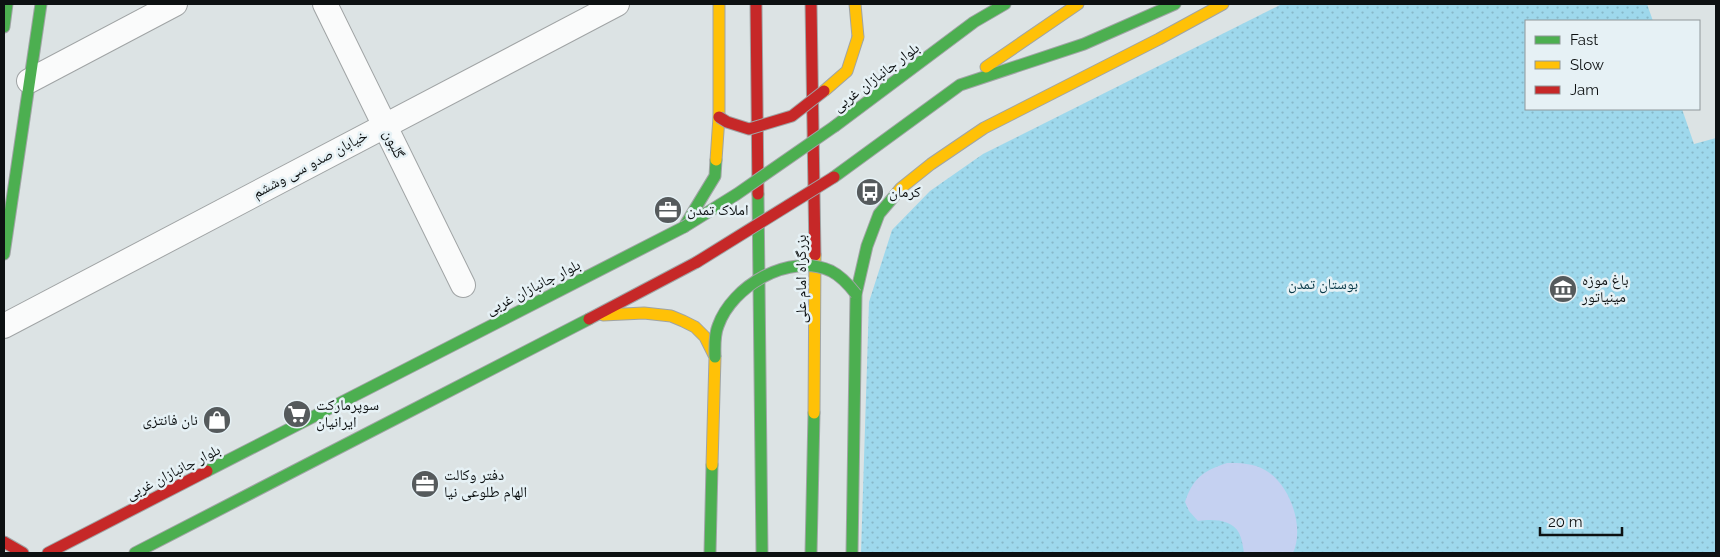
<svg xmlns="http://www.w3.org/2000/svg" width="1720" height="557" font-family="Raleway,'Noto Naskh Arabic',sans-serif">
  <defs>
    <pattern id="park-dots" width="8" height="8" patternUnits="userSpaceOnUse" patternTransform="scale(1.25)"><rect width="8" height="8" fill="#9ed8ec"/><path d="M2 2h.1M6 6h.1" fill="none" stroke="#87b8c9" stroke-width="1.8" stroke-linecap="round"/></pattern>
  </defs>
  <rect width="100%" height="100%" fill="#dce3e4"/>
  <polygon fill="url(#park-dots)" points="1282,4 1647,4 1653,21 1526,21 1526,109 1682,109 1694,144 1716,138 1716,553 861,553 869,302 892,230 930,191 983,154"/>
  <path fill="#c5d1f1" d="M 1227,463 C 1239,463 1254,463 1265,470 C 1290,484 1305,527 1293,553 L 1244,553 C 1243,547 1242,539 1239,533 C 1232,519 1212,519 1198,521 L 1189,511 L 1185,502 C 1193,478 1203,471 1227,463 Z"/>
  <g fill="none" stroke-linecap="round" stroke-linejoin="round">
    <defs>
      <g id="street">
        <polyline points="325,4 463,285"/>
        <polyline points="29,81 175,4"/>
        <polyline points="4,326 617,4"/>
      </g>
      <g id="fast">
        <polyline points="4,27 7,4"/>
        <polyline points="835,126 974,22 1005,4"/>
        <polyline points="834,177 960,85 1084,44 1175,4"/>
        <polyline points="758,194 762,553"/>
        <polyline points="4,254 41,4"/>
        <polyline points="207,471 684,227 715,176 716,160"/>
        <polyline points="135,553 589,319"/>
        <polyline points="710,553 712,465"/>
        <polyline points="811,553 814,413"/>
        <polyline points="852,553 856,294 867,246 879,214 896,194"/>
      </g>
      <g id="slow">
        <polyline points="855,4 858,37"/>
        <polyline points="986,67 1078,4"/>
        <polyline points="716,160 719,117 719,4"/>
        <polyline points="896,194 901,188 931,164 984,128 1159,39 1223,4"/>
        <polyline points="603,315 644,313 671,316 683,321 695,327 705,337 715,357 712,465"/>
        <polyline points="814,413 815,255"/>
      </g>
      <g id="jam">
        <polyline points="756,4 758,194"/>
        <polyline points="811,4 815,255"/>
        <polyline points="589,319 697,262"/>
        <polyline points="4,542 23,553"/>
        <polyline points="48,553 207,471"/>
      </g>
    </defs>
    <use href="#street" stroke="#a0a4a5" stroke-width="26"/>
    <use href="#fast" stroke="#a0a4a5" stroke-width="13"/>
    <use href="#slow" stroke="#a0a4a5" stroke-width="13"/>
    <use href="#jam" stroke="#a0a4a5" stroke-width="13"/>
    <use href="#street" stroke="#fafbfb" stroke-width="24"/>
    <use href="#fast" stroke="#4caf50" stroke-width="11"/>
    <use href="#slow" stroke="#ffc107" stroke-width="11"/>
    <use href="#jam" stroke="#c62828" stroke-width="11"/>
    <defs>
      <g id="fast-bridge">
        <polyline points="684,227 737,194 835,126"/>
        <path d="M 715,357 C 715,347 714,336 718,326 C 732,286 789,252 831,271 C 841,276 849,285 856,294"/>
      </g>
      <polyline id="slow-bridge" points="824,91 847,71 858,37"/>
      <g id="jam-bridge">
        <polyline points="719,117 727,122 749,129 792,116 824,91"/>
        <polyline points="697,262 834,177"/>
      </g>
    </defs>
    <use href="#fast-bridge" stroke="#a0a4a5" stroke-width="13" stroke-linecap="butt"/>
    <use href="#slow-bridge" stroke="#a0a4a5" stroke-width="13" stroke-linecap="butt"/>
    <use href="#jam-bridge" stroke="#a0a4a5" stroke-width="13" stroke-linecap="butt"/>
    <use href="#fast-bridge" stroke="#4caf50" stroke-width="11"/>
    <use href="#slow-bridge" stroke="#ffc107" stroke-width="11"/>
    <use href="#jam-bridge" stroke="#c62828" stroke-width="11"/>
  </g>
  <defs>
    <symbol id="bus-disc" viewBox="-11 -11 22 22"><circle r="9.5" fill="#555a5c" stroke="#e6f1f5"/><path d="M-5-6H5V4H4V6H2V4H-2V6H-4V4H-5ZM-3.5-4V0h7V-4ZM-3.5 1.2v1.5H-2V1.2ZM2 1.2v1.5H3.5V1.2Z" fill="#fff"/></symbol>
    <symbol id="office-disc" viewBox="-11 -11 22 22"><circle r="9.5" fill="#555a5c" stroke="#e6f1f5"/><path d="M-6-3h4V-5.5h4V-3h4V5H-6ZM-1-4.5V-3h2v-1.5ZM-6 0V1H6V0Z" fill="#fff"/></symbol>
    <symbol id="museum-disc" viewBox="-11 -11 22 22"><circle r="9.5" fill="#555a5c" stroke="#e6f1f5"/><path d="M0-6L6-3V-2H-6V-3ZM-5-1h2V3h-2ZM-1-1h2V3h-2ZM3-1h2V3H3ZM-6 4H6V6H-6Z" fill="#fff"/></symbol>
    <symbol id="supermarket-disc" viewBox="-11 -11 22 22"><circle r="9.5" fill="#555a5c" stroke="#e6f1f5"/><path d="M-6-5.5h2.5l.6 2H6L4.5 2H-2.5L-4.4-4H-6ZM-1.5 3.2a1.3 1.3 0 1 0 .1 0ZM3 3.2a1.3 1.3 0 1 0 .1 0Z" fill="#fff"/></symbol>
    <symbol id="shop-disc" viewBox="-11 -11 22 22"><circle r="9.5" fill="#555a5c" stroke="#e6f1f5"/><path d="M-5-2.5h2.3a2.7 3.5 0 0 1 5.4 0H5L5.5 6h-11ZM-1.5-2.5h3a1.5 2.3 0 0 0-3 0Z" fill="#fff"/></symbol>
  </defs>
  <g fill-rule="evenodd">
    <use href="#bus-disc" x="854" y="176" width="32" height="32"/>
    <use href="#office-disc" x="652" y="194" width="32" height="32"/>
    <use href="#museum-disc" x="1547" y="273" width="32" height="32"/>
    <use href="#supermarket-disc" x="281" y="398" width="32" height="32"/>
    <use href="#shop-disc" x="201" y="404" width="32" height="32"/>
    <use href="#office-disc" x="409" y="468" width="32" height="32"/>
  </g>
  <g text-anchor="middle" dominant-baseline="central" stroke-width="5" stroke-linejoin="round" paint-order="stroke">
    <g font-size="15" fill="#0d1112" stroke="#e6f1f5">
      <text transform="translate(876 77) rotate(-37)">بلوار جانبازان غربی</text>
      <text transform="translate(394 144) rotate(64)">گلبون</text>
      <text transform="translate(310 164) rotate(-28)">خیابان صدو سی وششم</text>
      <text transform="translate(801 279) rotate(-90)">بزرگراه امام علی</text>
      <text transform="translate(533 287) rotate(-27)">بلوار جانبازان غربی</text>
      <text transform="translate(173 472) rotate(-27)">بلوار جانبازان غربی</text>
    </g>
    <g font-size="15" fill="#0d1112" stroke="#e6f1f5" text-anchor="start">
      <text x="889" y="192">کرمان</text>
      <text x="687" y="210">املاک تمدن</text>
      <text x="1582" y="280">باغ موزه<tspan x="1582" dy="17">مینیاتور</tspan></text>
      <text x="316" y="405">سوپرمارکت<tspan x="316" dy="17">ایرانیان</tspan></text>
      <text x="198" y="420" text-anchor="end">نان فانتزی</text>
      <text x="444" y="475">دفتر وکالت<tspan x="444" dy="17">الهام طلوعی نیا</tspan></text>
    </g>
    <g font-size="15" fill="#063746" stroke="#e6f1f5">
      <text x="1323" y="284">بوستان تمدن</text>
    </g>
  </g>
  <rect width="1720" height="557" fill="none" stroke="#0d1112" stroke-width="10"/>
  <rect x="1525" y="20" width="175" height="90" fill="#e6f1f5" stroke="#8f979a"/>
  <rect x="1535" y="36" width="25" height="8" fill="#4caf50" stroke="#8f979a"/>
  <text x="1570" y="45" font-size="15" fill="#0d1112">Fast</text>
  <rect x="1535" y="61" width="25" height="8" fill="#ffc107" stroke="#8f979a"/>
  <text x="1570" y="70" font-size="15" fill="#0d1112">Slow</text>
  <rect x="1535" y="86" width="25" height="8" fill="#c62828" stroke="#8f979a"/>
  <text x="1570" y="95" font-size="15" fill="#0d1112">Jam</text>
  <path d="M1540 527v8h82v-8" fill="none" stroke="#0d1112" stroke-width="2.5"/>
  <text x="1548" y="527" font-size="15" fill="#0d1112" stroke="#e6f1f5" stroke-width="4" paint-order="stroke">20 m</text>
</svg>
